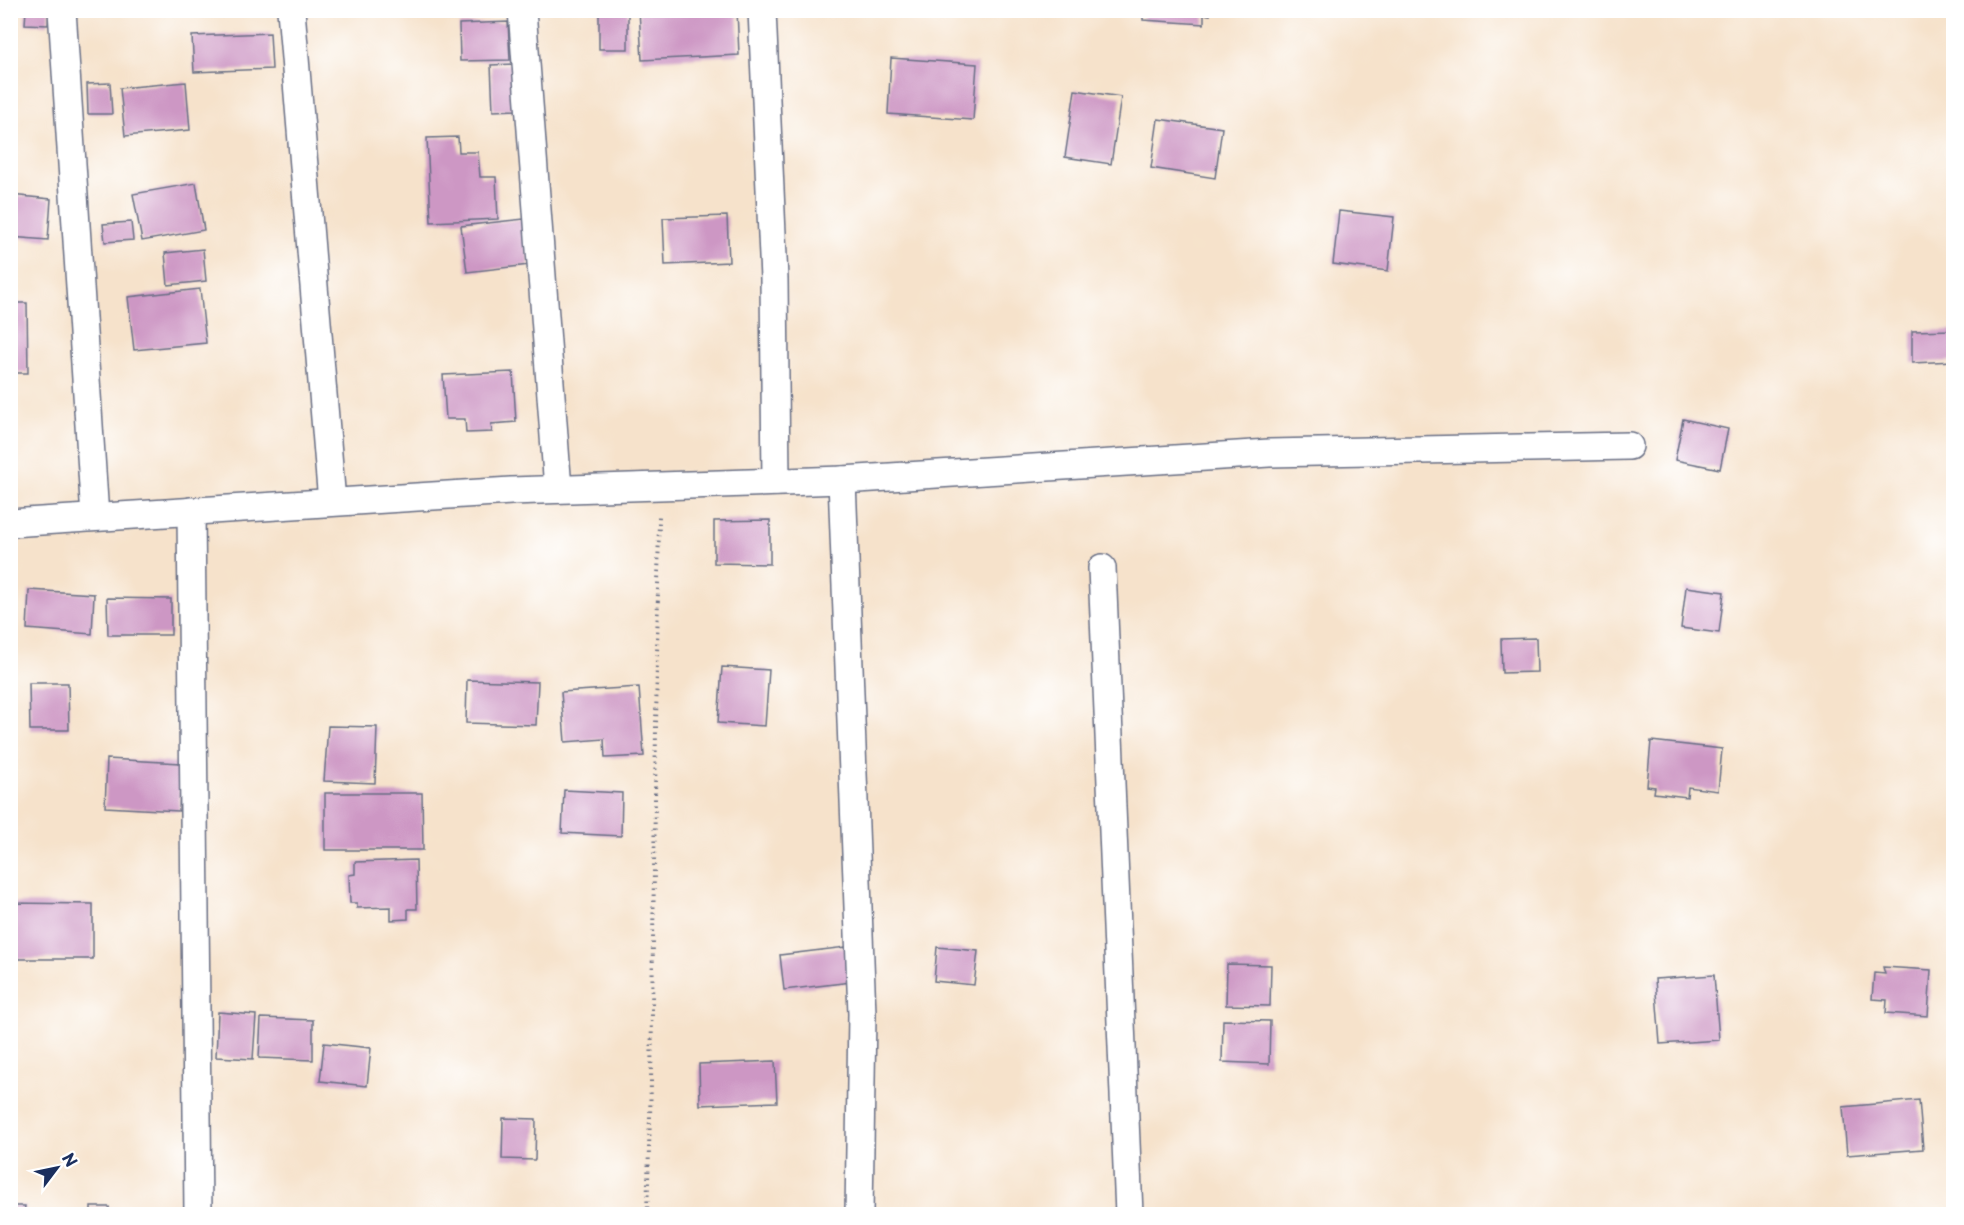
<svg xmlns="http://www.w3.org/2000/svg" width="1964" height="1225" font-family="'Playpen Sans',sans-serif">
  <rect width="100%" height="100%" fill="#fff"/>
  <filter id="ink" filterUnits="userSpaceOnUse"><feTurbulence type="fractalNoise" baseFrequency=".0167" numOctaves="2"/><feDisplacementMap in="SourceGraphic" scale="12" xChannelSelector="R" yChannelSelector="G"/><feConvolveMatrix kernelMatrix="1 2 1 2 8 2 1 2 1" color-interpolation-filters="sRGB"/></filter>
  <filter id="wash" filterUnits="userSpaceOnUse"><feTurbulence type="fractalNoise" baseFrequency=".008" numOctaves="4" result="noise"/><feDisplacementMap in="SourceGraphic" scale="24" xChannelSelector="R" yChannelSelector="G"/><feGaussianBlur stdDeviation="1.35" result="paint"/><feColorMatrix in="noise" values="0 0 0 0 0 0 0 0 0 0 0 0 0 0 0 0 0 1.4 0 .05"/><feComposite in="paint" operator="in"/></filter>
  <g filter="url(#wash)">
    <rect width="100%" height="100%" fill="#f6e2cb"/>
    <g id="blocks">
      <g fill="#cd97c4">
        <polygon points="26,10 49,10 48,25 25,24"/>
        <rect x="599" y="10" width="29" height="39"/>
        <polygon points="639,10 737,10 739,55 642,60"/>
        <polygon points="1143,10 1210,10 1210,15 1204,14 1204,24 1143,20"/>
        <polygon points="508,22 510,60 460,61 459,24"/>
        <polygon points="270,33 272,69 194,72 192,36"/>
        <polygon points="891,58 977,64 973,120 888,114"/>
        <polygon points="514,64 516,110 493,111 491,65"/>
        <polygon points="186,82 190,130 125,136 120,88"/>
        <polygon points="110,83 112,114 88,114 87,84"/>
        <polygon points="1075,90 1121,97 1111,164 1065,157"/>
        <polygon points="1158,119 1222,128 1215,178 1151,168"/>
        <polygon points="458,137 459,152 478,152 480,177 496,177 498,219 431,222 427,138"/>
        <polygon points="196,183 204,230 142,241 133,194"/>
        <polygon points="10,195 51,199 48,240 10,237"/>
        <polygon points="1339,211 1394,217 1388,271 1333,264"/>
        <polygon points="727,216 729,262 665,265 663,218"/>
        <polygon points="524,219 529,265 467,272 461,226"/>
        <polygon points="131,222 133,240 105,242 103,224"/>
        <polygon points="203,249 206,281 168,285 165,253"/>
        <polygon points="200,289 206,343 134,350 128,297"/>
        <polygon points="10,303 27,303 28,373 10,373"/>
        <polygon points="1954,330 1954,361 1912,363 1912,331"/>
        <polygon points="513,372 516,422 491,424 492,432 466,433 465,419 446,419 443,375"/>
        <polygon points="1683,419 1728,429 1720,469 1675,460"/>
        <polygon points="770,520 770,564 714,563 714,521"/>
        <polygon points="1686,587 1724,592 1719,633 1681,628"/>
        <polygon points="29,590 94,594 92,634 27,629"/>
        <polygon points="107,598 171,599 171,635 108,635"/>
        <polygon points="1536,638 1537,672 1502,673 1501,639"/>
        <polygon points="722,667 769,670 765,726 718,723"/>
        <polygon points="467,680 538,682 536,725 466,723"/>
        <polygon points="29,683 68,683 69,730 30,730"/>
        <polygon points="639,687 644,756 605,758 604,739 565,742 561,692"/>
        <polygon points="328,726 377,727 375,783 324,781"/>
        <polygon points="1651,741 1722,749 1718,791 1688,787 1687,797 1654,793 1655,787 1647,786"/>
        <polygon points="107,759 181,763 179,811 105,807"/>
        <polygon points="564,790 622,793 621,836 562,833"/>
        <polygon points="325,793 422,793 423,850 325,850"/>
        <polygon points="416,860 417,909 408,909 408,919 391,920 391,907 357,908 357,903 350,903 349,875 355,874 355,862"/>
        <polygon points="10,903 93,904 93,959 10,959"/>
        <polygon points="846,947 851,982 784,990 780,955"/>
        <polygon points="937,947 978,951 974,985 934,981"/>
        <polygon points="1227,964 1271,965 1270,1006 1226,1005"/>
        <polygon points="1883,967 1931,970 1928,1016 1886,1013 1887,1000 1872,999 1874,973 1885,974"/>
        <polygon points="1714,975 1719,1040 1660,1044 1655,979"/>
        <polygon points="218,1012 256,1015 253,1059 216,1057"/>
        <polygon points="261,1018 313,1020 313,1060 259,1058"/>
        <polygon points="1223,1020 1270,1021 1269,1064 1222,1062"/>
        <polygon points="324,1043 371,1048 367,1086 320,1081"/>
        <polygon points="775,1061 777,1102 700,1105 699,1064"/>
        <polygon points="1919,1100 1923,1149 1847,1155 1843,1107"/>
        <polygon points="503,1118 536,1119 535,1160 502,1159"/>
        <polygon points="10,1206 25,1206 24,1214 10,1214"/>
        <polygon points="91,1207 109,1207 110,1214 91,1214"/>
      </g>
    </g>
  </g>
  <g filter="url(#ink)">
    <use href="#blocks" fill-opacity="0" stroke="#686e84" stroke-width="1.5"/>
    <g fill="none" stroke-linecap="round" stroke-linejoin="round">
      <defs>
        <g id="street">
          <polyline points="62,10 95,517"/>
          <polyline points="291,10 332,502"/>
          <polyline points="522,10 558,489"/>
          <polyline points="762,10 774,279 776,482"/>
          <polyline points="842,480 862,1014 859,1214"/>
          <polyline points="191,511 198,1214"/>
          <polyline points="10,523 511,491 842,480 1269,453 1629,446"/>
          <polyline points="1102,568 1129,1214"/>
        </g>
      </defs>
      <use href="#street" stroke="#686e84" stroke-width="30"/>
      <polyline stroke="#686e84" stroke-width="4" stroke-dasharray="1.5 4.5" stroke-linecap="butt" points="647,1214 651,1083 659,516"/>
      <use href="#street" stroke="#fff" stroke-width="27"/>
    </g>
  </g>
  <rect width="1964" height="1225" fill="none" stroke="#fff" stroke-width="36"/>
  <g transform="translate(57 1168) rotate(58)" stroke="#ffffff" stroke-width="4.5" paint-order="stroke">
  <path d="M0-4.5L10 22L0 15L-10 22Z" fill="#1b2f5e"/>
  <text y="-9" font-size="16" font-weight="bold" text-anchor="middle" fill="#1b2f5e">N</text>
  </g>
</svg>
